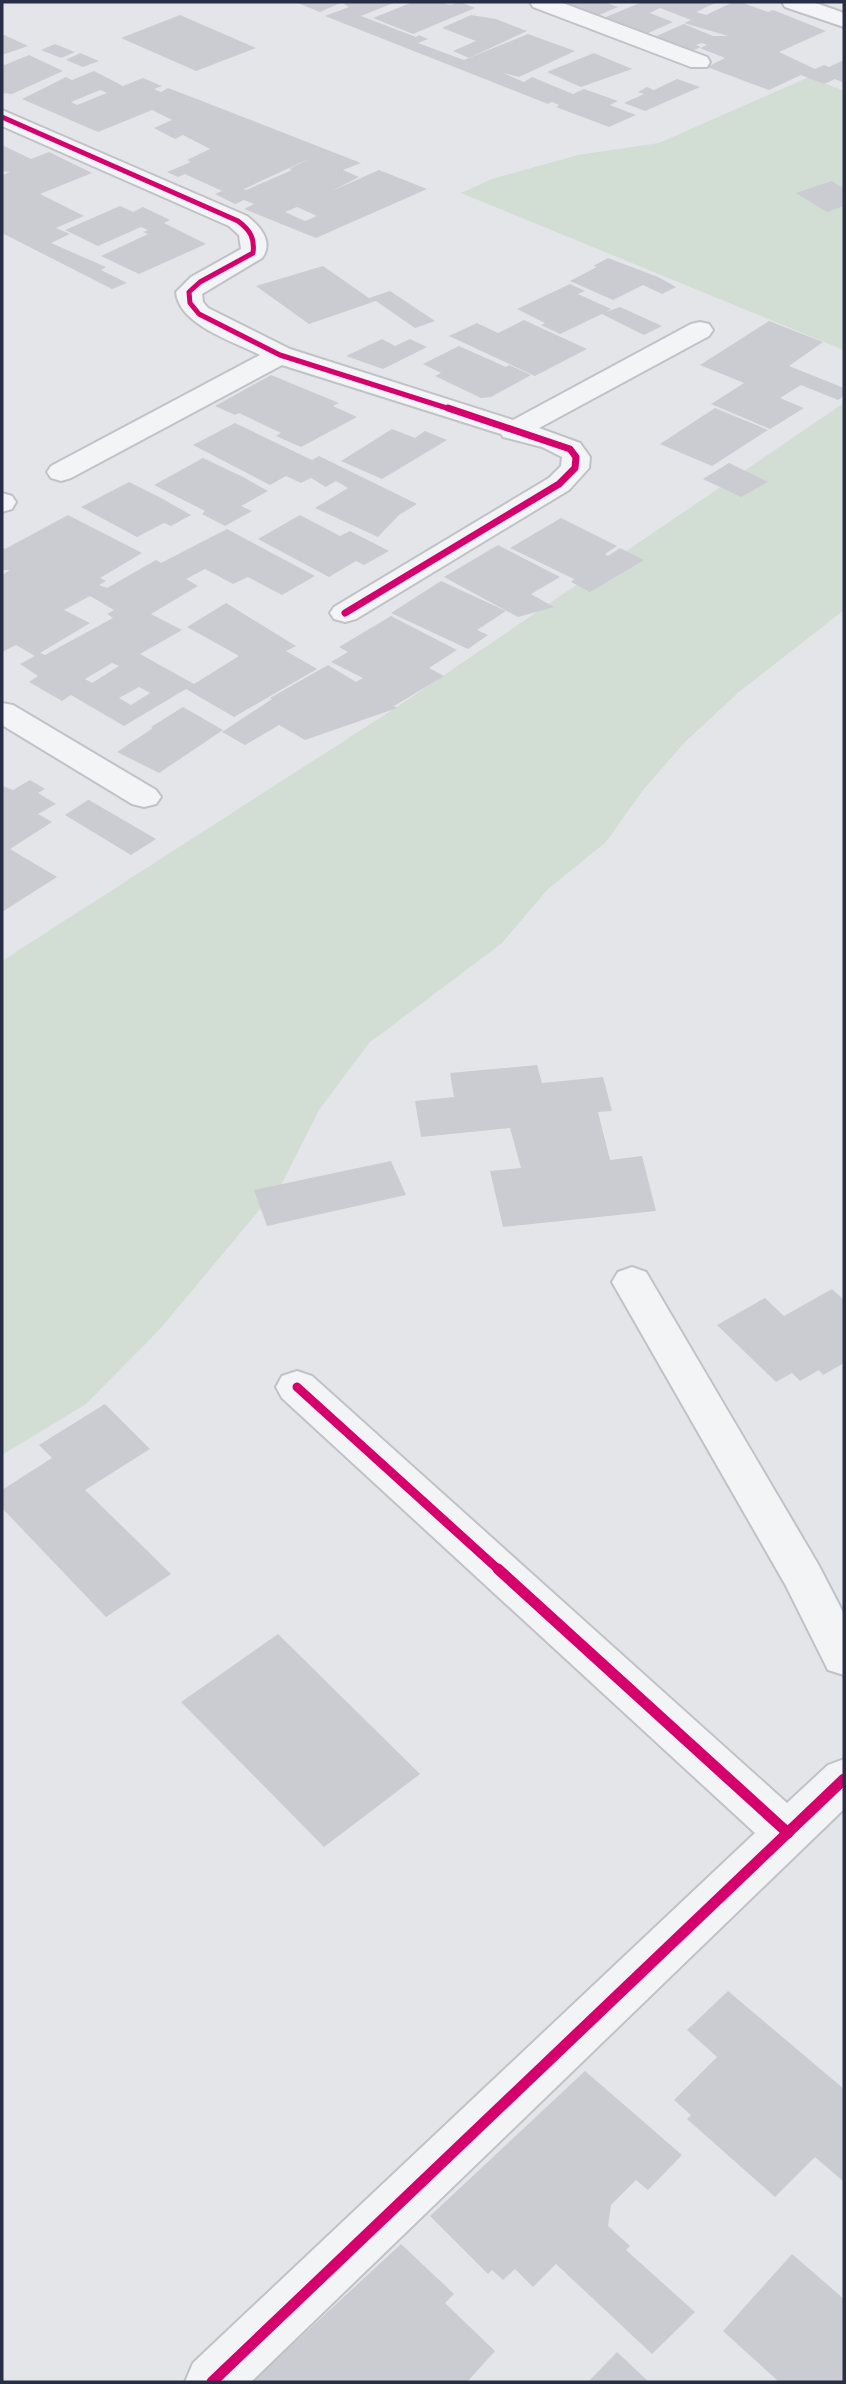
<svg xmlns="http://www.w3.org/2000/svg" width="846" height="2384" font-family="Helvetica,sans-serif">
  <rect width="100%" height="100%" fill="#e4e5e9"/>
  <g fill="#d2ddd4">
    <polygon points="809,77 844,91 844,350 461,193 492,179 578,155 659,143"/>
    <polygon points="844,403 844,610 739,692 685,742 643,790 606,842 547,890 502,943 369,1043 319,1110 282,1183 160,1329 86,1404 2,1455 2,961 403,703"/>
  </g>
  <g fill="#cbccd1" fill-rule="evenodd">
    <polygon points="295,2 396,2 361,16 416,37 419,35 428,39 418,43 464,60 528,34 575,51 519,77 503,73 524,82 532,77 573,94 584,89 618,101 610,105 636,115 609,127 556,107 559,105 552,102 548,104 325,16 349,7 344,4 346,4 343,2 320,12"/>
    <polygon points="413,2 440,2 450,5 460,2 475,8 413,34 373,18"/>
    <polygon points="547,2 604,2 618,7 592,18 544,3"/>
    <polygon points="642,2 717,2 696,12 706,15 733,2 740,2 768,12 773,10 826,31 779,52 815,69 824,65 829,67 844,60 844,83 835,79 824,84 801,75 769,90 707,67 725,58 700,48 707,45 702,43 696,45 701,47 687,53 652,38 684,24 713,36 728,36 684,23 691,20 660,8 650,13 673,22 637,38 594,22"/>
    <polygon points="180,15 256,48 196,71 121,38"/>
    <polygon points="471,15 496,19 527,31 469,58 453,51 476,41 442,28"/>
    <polygon points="2,34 28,46 2,55"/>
    <polygon points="55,44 75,52 61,58 41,50"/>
    <polygon points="80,53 99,61 83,67 66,60"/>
    <polygon points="594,53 632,69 581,87 547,72"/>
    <polygon points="29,55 63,71 12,94 2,93 2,66"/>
    <path d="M 94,71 L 123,86 L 143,78 L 162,86 L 154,89 L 161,92 L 168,88 L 189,96 L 361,163 L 343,170 L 359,177 L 332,191 L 379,170 L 427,189 L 316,238 L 244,209 L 254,204 L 244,200 L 235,204 L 215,194 L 222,191 L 185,174 L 178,177 L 167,172 L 191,162 L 187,160 L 210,149 L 183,135 L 175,139 L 154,128 L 172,120 L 152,110 L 98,132 L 22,99 L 66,77 L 72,80 ZM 100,90 L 107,93 L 77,105 L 71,102 ZM 311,158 L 289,169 L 292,170 L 246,190 L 244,189 ZM 297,207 L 317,216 L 305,221 L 285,212 Z"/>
    <polygon points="677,79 700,87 645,111 624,103 644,94 638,92 647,87 654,90"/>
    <polygon points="2,145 31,159 49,152 92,173 40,194 84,216 56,228 70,234 51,243 106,267 101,270 127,283 112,289 2,233 2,175 10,172 2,171"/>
    <polygon points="832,181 844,189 844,206 827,212 796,193"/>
    <polygon points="120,206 133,212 143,207 170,220 164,223 206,244 139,274 101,256 148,234 143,232 148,230 141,227 98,246 65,230"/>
    <polygon points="608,258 658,277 676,287 662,294 643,285 613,300 570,281 597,267 593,266"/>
    <polygon points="323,266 369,298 390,291 435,321 415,328 376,301 309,324 256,286"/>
    <polygon points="570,284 585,291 578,294 611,309 606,312 620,307 662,326 644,335 602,314 560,334 541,325 545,323 517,309"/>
    <polygon points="524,320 587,349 535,376 449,336 477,323 498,333"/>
    <polygon points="769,321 823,342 789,366 844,388 844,396 838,400 801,385 780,398 804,408 770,429 711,404 744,383 700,365"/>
    <polygon points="382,339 395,346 410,339 427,347 383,369 346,356"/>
    <polygon points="459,346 506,367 509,365 531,375 491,397 481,398 435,376 441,373 423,364"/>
    <polygon points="271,375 339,403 333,406 357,417 301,447 276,436 281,433 239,413 235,415 215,406"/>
    <polygon points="715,408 768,430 712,466 660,444"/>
    <polygon points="235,423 312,460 319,456 417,504 399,515 378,537 315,508 348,488 336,481 326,487 311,478 301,483 286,476 270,485 193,445"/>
    <polygon points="392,429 415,438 425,431 447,440 382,479 341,461"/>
    <polygon points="203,458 243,477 268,491 241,506 252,511 225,526 202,514 205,511 154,485"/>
    <polygon points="729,463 768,482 741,497 703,479"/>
    <polygon points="129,482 161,498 191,515 171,526 164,523 137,537 81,507"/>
    <path d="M 68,515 L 142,553 L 100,578 L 106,581 L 99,585 L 107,588 L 156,560 L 161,563 L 227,529 L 315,576 L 282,595 L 248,577 L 233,584 L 205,569 L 186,579 L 198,586 L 151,614 L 182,630 L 140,654 L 194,684 L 239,656 L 187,627 L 226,603 L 296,646 L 286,651 L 317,669 L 234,717 L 186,689 L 124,726 L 71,695 L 62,701 L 29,682 L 38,676 L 20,664 L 35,656 L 16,645 L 2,652 L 2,575 L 10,570 L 2,570 L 2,547 L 5,549 ZM 90,596 L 114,610 L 107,614 L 113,618 L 45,655 L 40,653 L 90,623 L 64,610 ZM 112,663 L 119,666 L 92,683 L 85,679 ZM 139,687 L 150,693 L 131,705 L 119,698 Z"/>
    <polygon points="300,515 340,536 350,531 389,551 364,565 356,561 329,577 258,539"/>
    <polygon points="561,518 617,546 605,554 608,556 620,548 644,560 590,592 571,582 574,579 510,548"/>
    <polygon points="498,545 560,577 531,594 554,607 518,617 444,577"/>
    <polygon points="441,581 506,611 477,630 488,635 468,649 391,613"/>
    <polygon points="391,616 457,650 429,668 444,676 394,706 397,708 305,740 279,725 245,745 222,732 272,699 270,698 328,665 356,682 363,678 331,662 348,652 339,647"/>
    <polygon points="183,707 223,730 159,773 117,752 153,728 151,727"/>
    <polygon points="30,780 45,789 38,793 56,804 38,814 52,822 10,849 57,877 2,912 2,786 13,790"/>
    <polygon points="88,800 89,800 156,839 131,855 65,815"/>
    <polygon points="537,1065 542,1083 603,1077 612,1111 598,1112 610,1160 642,1156 656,1211 503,1227 490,1171 521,1168 510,1128 421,1137 415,1101 454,1097 450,1073"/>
    <polygon points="391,1161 406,1195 267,1226 254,1190"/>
    <polygon points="832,1289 844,1300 844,1363 823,1375 819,1370 800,1381 792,1373 776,1382 717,1325 765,1298 784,1316"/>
    <polygon points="105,1404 150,1449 85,1490 171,1574 106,1617 2,1508 2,1490 52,1458 39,1445"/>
    <polygon points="278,1634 420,1774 324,1847 181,1702"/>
    <polygon points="728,1991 844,2089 844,2182 815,2157 775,2197 687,2119 691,2115 674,2100 717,2057 687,2030"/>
    <polygon points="585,2071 682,2155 648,2190 636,2180 611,2205 608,2226 630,2246 626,2250 695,2312 652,2354 556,2264 533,2287 515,2269 503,2280 492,2270 488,2274 430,2216"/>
    <polygon points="401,2244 454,2294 445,2303 495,2351 467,2382 252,2382"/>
    <polygon points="792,2254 844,2299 844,2382 779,2382 723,2331"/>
    <polygon points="617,2352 649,2382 588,2382"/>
  </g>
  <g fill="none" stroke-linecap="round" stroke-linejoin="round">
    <defs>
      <g id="minor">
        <polygon points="530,2 560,2 707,57 710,62 707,67 691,67 533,7"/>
        <polygon points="782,2 813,2 844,13 844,27 785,7"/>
        <path d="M 2,110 L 247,216 C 260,226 274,242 262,258 L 202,294 L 203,302 L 208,308 L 290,349 L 513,420 L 691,324 L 700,322 L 709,324 L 713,330 L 709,336 L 539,428 L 580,443 L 590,457 L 589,468 L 569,490 L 356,619 L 345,622 L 334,619 L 330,613 L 334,607 L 549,478 L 561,466 L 562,457 L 542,447 L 503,437 L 501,434 L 282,365 L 71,478 L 61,481 L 51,478 L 47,472 L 51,466 L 260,355 C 233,341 179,325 176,292 L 191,277 L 241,249 L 239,235 L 229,226 L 2,126 Z"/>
        <polygon points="2,493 12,496 16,502 12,509 2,512"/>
        <polygon points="2,703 13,705 156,790 161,797 156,804 144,807 132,804 2,725"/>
        <polygon points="632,1267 646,1272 818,1564 844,1614 844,1675 828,1670 786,1586 612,1282 618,1272"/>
        <polygon points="297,1371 312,1376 787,1803 828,1765 844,1759 844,1809 251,2382 185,2382 193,2363 755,1833 282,1398 276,1387 282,1376"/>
      </g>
    </defs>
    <use href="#minor" stroke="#c1c2c7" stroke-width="4"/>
    <use href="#minor" fill="#f3f4f6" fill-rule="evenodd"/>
    <defs>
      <path id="cycleway-far3" d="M 2,117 L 238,221 C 250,230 255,238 253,253 L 200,282 L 189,292 L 190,303 L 199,314 L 280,355 L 453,410"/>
      <polyline id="cycleway-far2" points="345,613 559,484 575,468 576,457 570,449 448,408"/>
      <polyline id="cycleway-far1" points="297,1387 500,1571"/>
      <g id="cycleway">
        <polyline points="498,1569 788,1833"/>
        <polyline points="212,2382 844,1779"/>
      </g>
    </defs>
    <use href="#cycleway-far3" stroke="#f2f3f8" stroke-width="8"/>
    <use href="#cycleway-far2" stroke="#f2f3f8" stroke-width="10"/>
    <use href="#cycleway-far1" stroke="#f2f3f8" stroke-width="13"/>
    <use href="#cycleway" stroke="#f2f3f8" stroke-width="16"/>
    <use href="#cycleway-far3" stroke="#d6006c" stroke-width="5"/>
    <use href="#cycleway-far2" stroke="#d6006c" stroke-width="7"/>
    <use href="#cycleway-far1" stroke="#d6006c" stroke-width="9"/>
    <use href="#cycleway" stroke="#d6006c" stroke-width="11"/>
  </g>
  <rect width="846" height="2384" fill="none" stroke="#282e45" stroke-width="7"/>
</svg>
